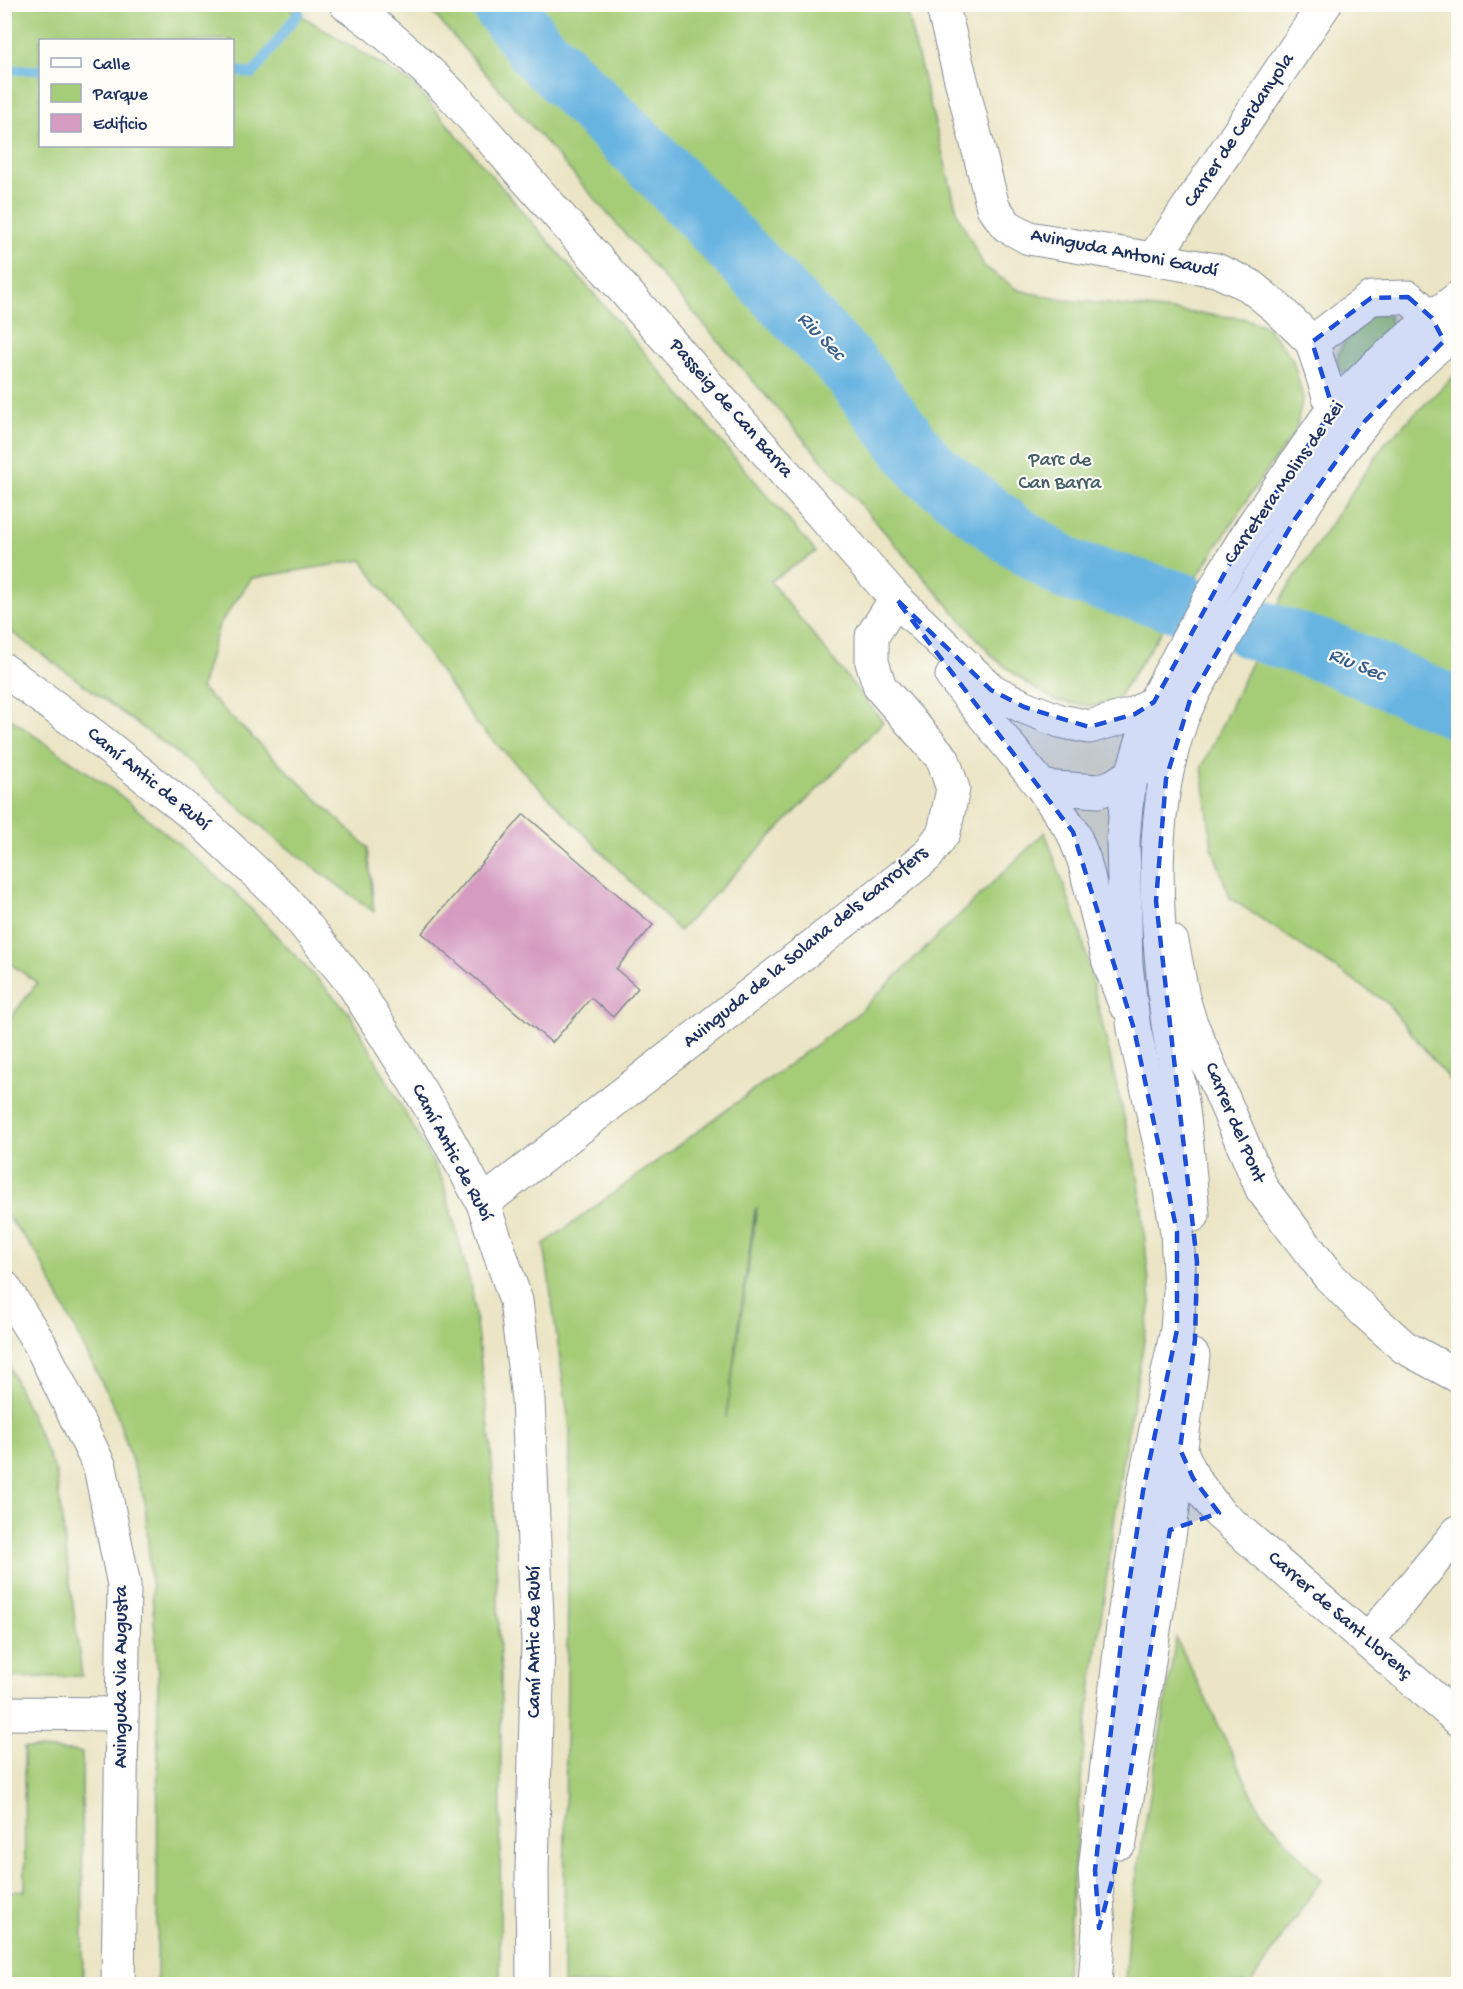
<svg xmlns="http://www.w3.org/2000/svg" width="1463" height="1989" font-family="'Gochi Hand',sans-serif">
  <rect width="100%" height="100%" fill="#fdfcf7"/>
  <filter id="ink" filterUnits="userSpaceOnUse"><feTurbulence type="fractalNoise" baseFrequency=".0167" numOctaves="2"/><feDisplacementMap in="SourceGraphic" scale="12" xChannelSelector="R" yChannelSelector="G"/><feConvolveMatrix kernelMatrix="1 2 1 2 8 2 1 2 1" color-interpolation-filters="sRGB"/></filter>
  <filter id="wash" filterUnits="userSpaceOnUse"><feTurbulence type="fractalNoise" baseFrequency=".008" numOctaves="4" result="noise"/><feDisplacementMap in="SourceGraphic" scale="24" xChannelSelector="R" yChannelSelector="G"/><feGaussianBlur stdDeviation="1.35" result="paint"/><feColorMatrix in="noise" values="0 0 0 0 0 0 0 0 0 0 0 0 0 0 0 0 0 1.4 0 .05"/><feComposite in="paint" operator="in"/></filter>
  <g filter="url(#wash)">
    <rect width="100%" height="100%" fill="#ebe5c5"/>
    <g fill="#a5cc77" stroke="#607e6a" stroke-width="1.5" fill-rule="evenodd">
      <path d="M 12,5 L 284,5 L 413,84 L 816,552 L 770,581 L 883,722 L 679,931 L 476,723 L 362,560 L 252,578 L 219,625 L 201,688 L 368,848 L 374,912 L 281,843 L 173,750 L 5,627 L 4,6 ZM 232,40 L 232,146 L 40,146 L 40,40 Z"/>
      <polygon points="426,5 905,5 958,215 984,266 1018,290 1058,299 1242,318 1266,326 1293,360 1303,398 1295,433 1264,474 1116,701 1091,706 1056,701 1029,685 994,658"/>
      <path d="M 1376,312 L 1389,316 L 1392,325 L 1388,332 L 1349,373 L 1342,372 L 1336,364 C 1340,339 1356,326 1376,312 Z"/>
      <polygon points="1458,372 1458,1091 1387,1003 1230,898 1212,847 1202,767 1283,595 1385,443"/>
      <polygon points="5,715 120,795 235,892 350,1014 443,1181 472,1291 491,1446 501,1676 500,1984 157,1984 158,1673 145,1502 116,1411 37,1254 5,1213 5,1025 37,983 5,960"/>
      <path d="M 1045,832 L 1082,937 L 1139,1181 L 1151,1303 L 1122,1464 L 1084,1744 L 1065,1984 L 563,1984 L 570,1431 L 544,1244 L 856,1015 ZM 757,1207 L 726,1418 L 755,1210 Z"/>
      <polygon points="5,1357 56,1473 82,1676 5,1678"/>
      <polygon points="1176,1638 1260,1810 1321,1880 1250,1984 1125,1984 1128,1928"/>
      <polygon points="24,1748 82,1752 83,1984 5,1984 5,1891 25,1891"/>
    </g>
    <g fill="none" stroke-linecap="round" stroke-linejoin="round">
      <g stroke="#68b4e1" stroke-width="10">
        <polyline points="4,70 40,70"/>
        <polyline points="232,70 253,74 299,12"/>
      </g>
      <g stroke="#68b4e1" stroke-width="62">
        <polyline points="502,4 538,51 660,169 851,369 927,468 1006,530 1068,570 1179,602"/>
        <polyline points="1251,628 1334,655 1458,709"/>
      </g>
    </g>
    <g id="blocks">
      <polygon fill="#d59bc1" points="524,814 653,925 616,969 638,988 613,1017 591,998 552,1043 422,933"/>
    </g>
  </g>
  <g filter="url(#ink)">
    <use href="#blocks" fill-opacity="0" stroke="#838a92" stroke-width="1.5"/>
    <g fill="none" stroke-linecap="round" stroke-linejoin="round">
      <defs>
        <g id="minor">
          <path d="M 346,4 C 388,32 422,65 457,100 L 896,599 L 991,690 L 1024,707 L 1060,721 L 1089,727 L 1135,714 L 1154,702"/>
          <polyline points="942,4 993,207 1007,226 1029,238 1216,270 1249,285 1276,307 1312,342 1333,409 1351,426"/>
          <polyline points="1154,258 1325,4"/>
          <polyline points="1312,342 1371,298 1408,297 1432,318 1444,341"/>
          <polyline points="4,670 94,736 202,822 284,899 353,984 432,1110 483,1203 516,1301 528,1399 538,1642 532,1871 533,1984"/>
          <polyline points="952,676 1042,787 1073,832 1084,860 1109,962 1125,1004"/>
          <polyline points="1042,787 1098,791 1113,786 1142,768 1149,761"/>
          <polyline points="1172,942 1183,998 1190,1021 1262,1189 1328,1275 1365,1312 1404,1347 1458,1376"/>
          <polyline points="483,1203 900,878 927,856 944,832 953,789 943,759 880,687 872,662 872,636 896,599"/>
          <polyline points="4,1287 40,1344 100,1467 124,1585 118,1984"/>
          <polyline points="1180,1449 1193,1478 1219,1513 1458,1719"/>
          <polyline points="1367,1641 1458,1532"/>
          <polyline points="4,1713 122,1714"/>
        </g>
        <g id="major">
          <path d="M 1193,1215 C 1190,1177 1187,1139 1182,1102 C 1178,1076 1172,1050 1168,1024 C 1165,1005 1164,985 1162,965 C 1154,883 1153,800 1181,721 C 1188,701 1199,683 1210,664 C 1231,625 1254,587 1277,549 C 1325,468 1382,387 1458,330"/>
          <polyline points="1120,1842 1170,1530 1193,1356"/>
          <polyline points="1095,1984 1099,1928 1095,1870 1124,1617 1143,1491 1177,1330 1180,1291 1177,1232 1169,1184 1134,1029 1126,965 1123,841 1126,806 1132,774 1154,702 1222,576 1255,522 1333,409 1375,367 1432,318 1458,298"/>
        </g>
      </defs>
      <use href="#minor" stroke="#838a92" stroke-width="35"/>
      <use href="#major" stroke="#838a92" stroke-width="35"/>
      <use href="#minor" stroke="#fff" stroke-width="33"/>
      <use href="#major" stroke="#fff" stroke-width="33"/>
    </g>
  </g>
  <path fill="#1d4ed8" fill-opacity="0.2" stroke="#1d4ed8" stroke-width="4.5" stroke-dasharray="12 8" stroke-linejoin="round" d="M 1408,297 L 1432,318 L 1444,341 L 1365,421 L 1295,519 L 1191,697 L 1166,779 L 1156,901 L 1197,1262 L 1195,1340 L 1180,1449 L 1193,1478 L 1219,1513 L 1170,1530 L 1114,1874 L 1099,1928 L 1095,1870 L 1124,1617 L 1143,1491 L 1177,1330 L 1177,1232 L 1134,1029 L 1073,832 L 896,599 L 991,690 L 1024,707 L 1089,727 L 1135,714 L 1154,702 L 1239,547 L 1333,409 L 1312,342 L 1371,298 Z"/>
  <g text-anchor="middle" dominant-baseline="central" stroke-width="4.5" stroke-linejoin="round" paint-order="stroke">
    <g font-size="20" fill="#1b2f5e" stroke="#fdfcf7">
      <text transform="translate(1240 131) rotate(-56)">Carrer de Cerdanyola</text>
      <text transform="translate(1124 254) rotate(11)">Avinguda Antoni Gaudí</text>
      <text transform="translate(730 409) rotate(49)">Passeig de Can Barra</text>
      <text transform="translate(1285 483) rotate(-55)">Carretera Molins de Rei</text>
      <text transform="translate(148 780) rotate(39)">Camí Antic de Rubí</text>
      <text transform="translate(806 948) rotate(-39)">Avinguda de la Solana dels Garrofers</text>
      <text transform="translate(1234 1123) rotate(67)">Carrer del Pont</text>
      <text transform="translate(451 1153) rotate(62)">Camí Antic de Rubí</text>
      <text transform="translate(1339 1616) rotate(41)">Carrer de Sant Llorenç</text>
      <text transform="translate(535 1642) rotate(-90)">Camí Antic de Rubí</text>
      <text transform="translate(122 1677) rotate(-90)">Avinguda Via Augusta</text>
    </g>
    <g font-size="20" fill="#445e66" stroke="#fdfcf7">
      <text x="1060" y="461">Parc de<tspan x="1060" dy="23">Can Barra</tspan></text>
    </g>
    <g font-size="21" font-style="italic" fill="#365e8c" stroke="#fdfcf7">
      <text transform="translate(820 337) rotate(46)">Riu Sec</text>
      <text transform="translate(1356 666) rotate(22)">Riu Sec</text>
    </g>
  </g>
  <rect width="1463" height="1989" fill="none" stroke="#fdfcf7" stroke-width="24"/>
  <rect x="39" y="39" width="195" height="108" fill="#fdfcf7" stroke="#a3aaba" stroke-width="1.5"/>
  <rect x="51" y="58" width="30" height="9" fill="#ffffff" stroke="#a3aaba" stroke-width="1.5"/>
  <text x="93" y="69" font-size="18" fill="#1b2f5e">Calle</text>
  <rect x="51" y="84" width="30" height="18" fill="#a5cc77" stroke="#a3aaba" stroke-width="1.5"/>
  <text x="93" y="99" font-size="18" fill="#1b2f5e">Parque</text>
  <rect x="51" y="114" width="30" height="18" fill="#d59bc1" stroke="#a3aaba" stroke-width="1.5"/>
  <text x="93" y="129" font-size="18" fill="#1b2f5e">Edificio</text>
</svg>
